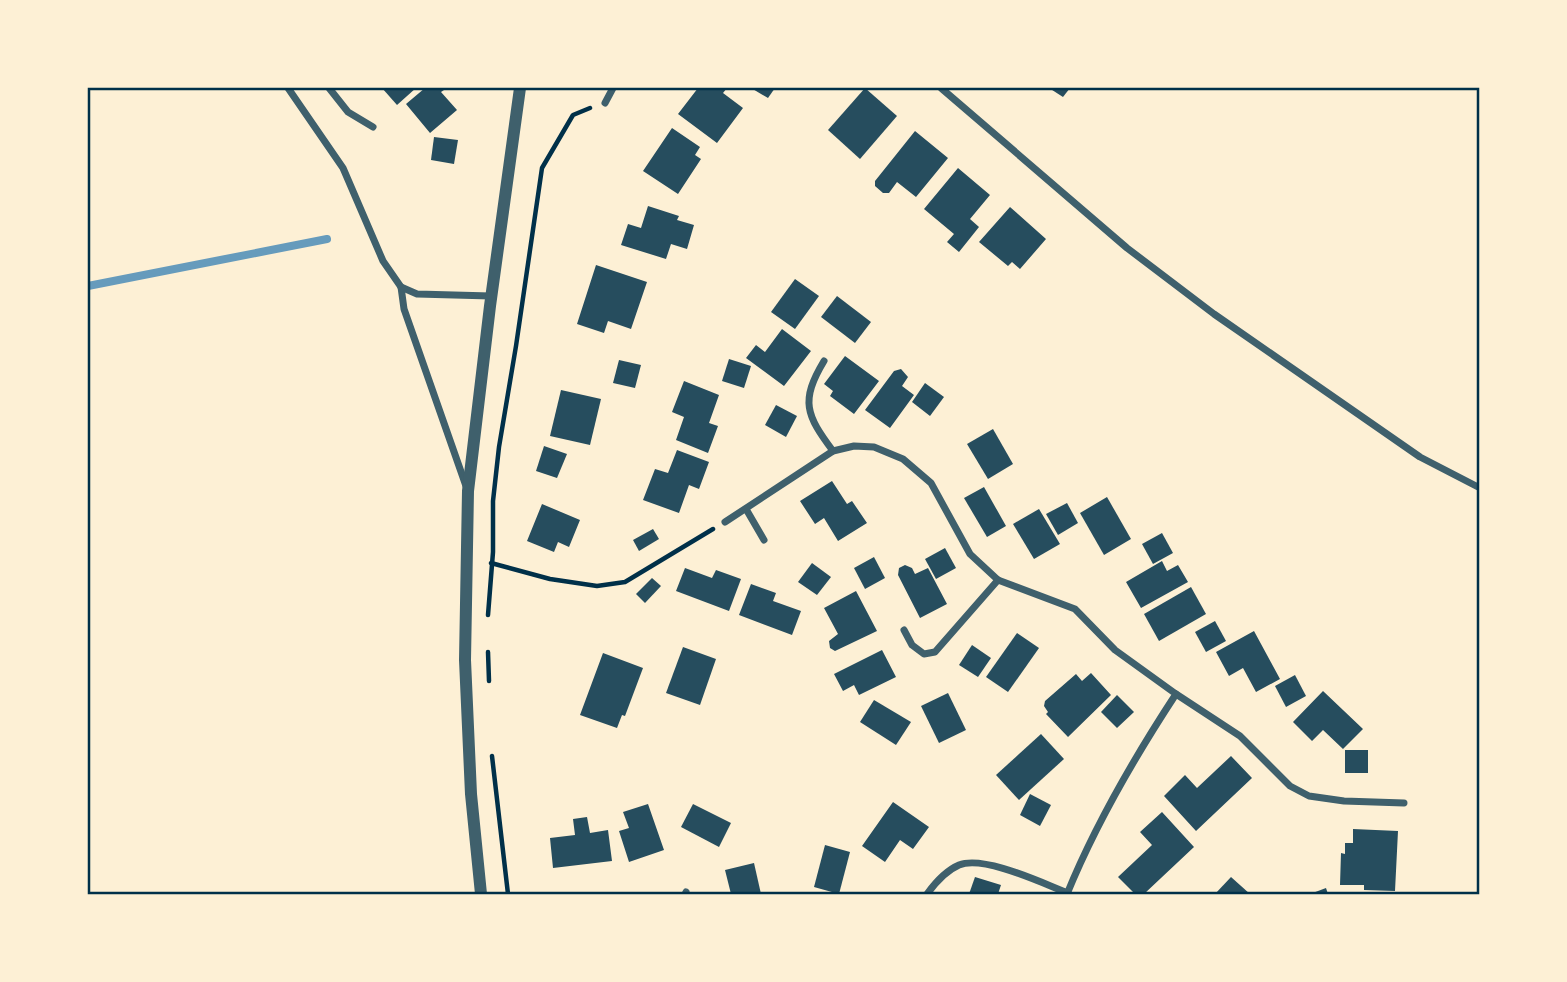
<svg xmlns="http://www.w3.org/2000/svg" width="1567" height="982" font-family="'Public Sans',sans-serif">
  <rect width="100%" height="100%" fill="#fdf0d5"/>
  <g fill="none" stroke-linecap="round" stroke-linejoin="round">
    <polyline stroke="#669bbc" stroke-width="8" points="88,286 327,239"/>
  </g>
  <g fill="#264d5e">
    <polygon points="382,88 416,88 397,105"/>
    <polygon points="425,88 447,88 441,92 457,110 430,133 406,104"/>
    <polygon points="698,88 727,88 723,93 743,108 717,143 678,114"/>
    <polygon points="751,88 775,88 768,98"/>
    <polygon points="865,88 897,116 860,159 828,130"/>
    <polygon points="1049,88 1070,88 1063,97"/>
    <polygon points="672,128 700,147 695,155 701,159 678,194 643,171"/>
    <polygon points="915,131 948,158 916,197 897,182 889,193 883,193 875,186 875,181"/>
    <polygon points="434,137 458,140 454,164 431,160"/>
    <polygon points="958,168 990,195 970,219 979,227 959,252 947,242 954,234 924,209"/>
    <polygon points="648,206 679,216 677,220 694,225 687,249 671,244 666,259 621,245 628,224 641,228"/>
    <polygon points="1010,207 1046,239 1020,269 1012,262 1008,266 979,242"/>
    <polygon points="596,265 647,282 631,329 608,321 604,333 577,324"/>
    <polygon points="795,279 819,296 795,329 771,312"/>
    <polygon points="837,296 871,322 855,343 821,317"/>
    <polygon points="782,329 811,351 784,386 746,358 756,345 765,352"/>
    <polygon points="845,356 879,381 854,414 830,396 833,391 824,384"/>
    <polygon points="729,359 751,366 744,388 722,381"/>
    <polygon points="619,360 641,365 635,388 613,383"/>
    <polygon points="901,369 908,377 902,386 914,395 890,428 865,410 894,371"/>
    <polygon points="684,381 719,395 709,423 718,426 708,453 676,440 684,417 672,412"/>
    <polygon points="925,383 944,397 930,416 912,402"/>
    <polygon points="561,390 601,399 590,445 550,436"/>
    <polygon points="776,405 797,416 786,437 765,425"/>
    <polygon points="993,429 1013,464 988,479 967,444"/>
    <polygon points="544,446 567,454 557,478 536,471"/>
    <polygon points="677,450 709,462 699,489 689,485 679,513 643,500 655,469 668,473"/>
    <polygon points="832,481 847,504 852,501 867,523 838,541 824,518 815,524 800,501"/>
    <polygon points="984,487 1006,526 987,537 964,498"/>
    <polygon points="1107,497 1131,539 1104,555 1080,513"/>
    <polygon points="1067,503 1078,523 1058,535 1046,514"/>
    <polygon points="542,504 580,520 569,547 558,542 554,552 527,541"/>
    <polygon points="1039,509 1060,544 1034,559 1013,524"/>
    <polygon points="653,529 659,539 639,551 633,540"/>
    <polygon points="1162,533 1173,553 1153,564 1142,544"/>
    <polygon points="945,548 956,568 936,579 925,559"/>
    <polygon points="874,557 885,578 865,589 854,568"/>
    <polygon points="1162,561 1167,571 1178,565 1188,582 1141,608 1126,582"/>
    <polygon points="812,563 831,577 817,595 798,582"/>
    <polygon points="905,565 912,568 915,574 928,568 947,604 920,618 898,575 899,568"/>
    <polygon points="685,568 712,578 716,570 741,579 729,611 676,591"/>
    <polygon points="652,578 661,586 645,603 636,594"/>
    <polygon points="751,584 776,593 773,601 801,611 792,635 739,615"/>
    <polygon points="1191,587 1206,614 1159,641 1144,614"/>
    <polygon points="856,591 877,631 835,651 830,648 829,641 838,634 824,608"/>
    <polygon points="1215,621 1226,641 1206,652 1195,632"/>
    <polygon points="1254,631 1280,679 1256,692 1243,668 1229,676 1216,652"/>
    <polygon points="1017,633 1039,648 1008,692 986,677"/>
    <polygon points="972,645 991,658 978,677 959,665"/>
    <polygon points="683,647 716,659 700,705 666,693"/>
    <polygon points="882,650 896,677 859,695 854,685 843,691 834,674"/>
    <polygon points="603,653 643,668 625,716 622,715 617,728 580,715"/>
    <polygon points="1091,673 1111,695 1068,737 1046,714 1048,712 1044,706 1045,701 1076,674 1082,681"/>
    <polygon points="1295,675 1306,696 1286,707 1275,686"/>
    <polygon points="1323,691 1363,729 1343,749 1323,730 1312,741 1293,722"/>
    <polygon points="948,693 966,730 939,743 921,706"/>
    <polygon points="1117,695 1134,712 1117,728 1101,712"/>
    <polygon points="874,700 911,722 896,745 860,722"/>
    <polygon points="1041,734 1064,759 1019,800 996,775"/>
    <rect x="1345" y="750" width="23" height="23"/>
    <polygon points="1231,756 1252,778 1196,831 1164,796 1185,775 1197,788"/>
    <polygon points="1030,794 1051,805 1040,826 1020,815"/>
    <polygon points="893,802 929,827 913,849 900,840 885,862 862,846"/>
    <polygon points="648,804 664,850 629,862 619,831 629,828 623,812"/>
    <polygon points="693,804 731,823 719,847 681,827"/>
    <polygon points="1162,812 1194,847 1144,894 1135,894 1118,877 1152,845 1140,832"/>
    <polygon points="587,817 590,833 608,830 612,861 553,868 550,838 575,835 573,819"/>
    <polygon points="1353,829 1398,831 1395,891 1364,890 1364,885 1340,885 1341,853 1345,854 1345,843 1353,843"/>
    <polygon points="825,845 850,852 839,894 814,887"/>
    <polygon points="754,863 761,894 731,894 725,870"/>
    <polygon points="975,877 1001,885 998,894 969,894"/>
    <polygon points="1231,877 1250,894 1215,894"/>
    <polygon points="1326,888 1328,894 1310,894"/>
  </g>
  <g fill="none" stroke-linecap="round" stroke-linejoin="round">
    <g stroke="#003049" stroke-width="4.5">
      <polyline points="491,563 550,579 597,586 625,582 713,529"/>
      <polyline points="488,615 493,552 493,501 499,447 516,346 542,168 573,115 590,108"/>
      <polyline points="488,652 489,681"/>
      <polyline points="492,756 508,894"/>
    </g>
    <g stroke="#3f606c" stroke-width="7">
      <polyline points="288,88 343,168 383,261 401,287 404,309 466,486"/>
      <polyline points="329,88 348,112 373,127"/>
      <polyline points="941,88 1127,248 1214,314 1420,457 1480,488"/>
      <polyline points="605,103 613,88"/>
      <polyline points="401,287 417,294 491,296"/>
      <path d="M 824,361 C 800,401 806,415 833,451"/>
      <polyline points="746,509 764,540"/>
      <path d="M 725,522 L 833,451 L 854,446 L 874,447 L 903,459 L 931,483 L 970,554 L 998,580 L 1075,609 L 1115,650 L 1176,694 C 1134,758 1096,823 1067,894"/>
      <polyline points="904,630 912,645 924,654 935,652 998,580"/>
      <polyline points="1176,694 1240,736 1290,786 1309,796 1344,801 1404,803"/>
      <polyline points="685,894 686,892"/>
      <path d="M 927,894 C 935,883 945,871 959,865 C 984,855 1042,883 1068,893"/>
    </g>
    <polyline stroke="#3f606c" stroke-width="12" points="481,894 471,794 465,660 468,491 490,306 520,88"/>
  </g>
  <rect width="1567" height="982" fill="none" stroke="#fdf0d5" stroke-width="178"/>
  <rect x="89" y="89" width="1389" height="804" fill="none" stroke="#003049" stroke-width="2.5"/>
</svg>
